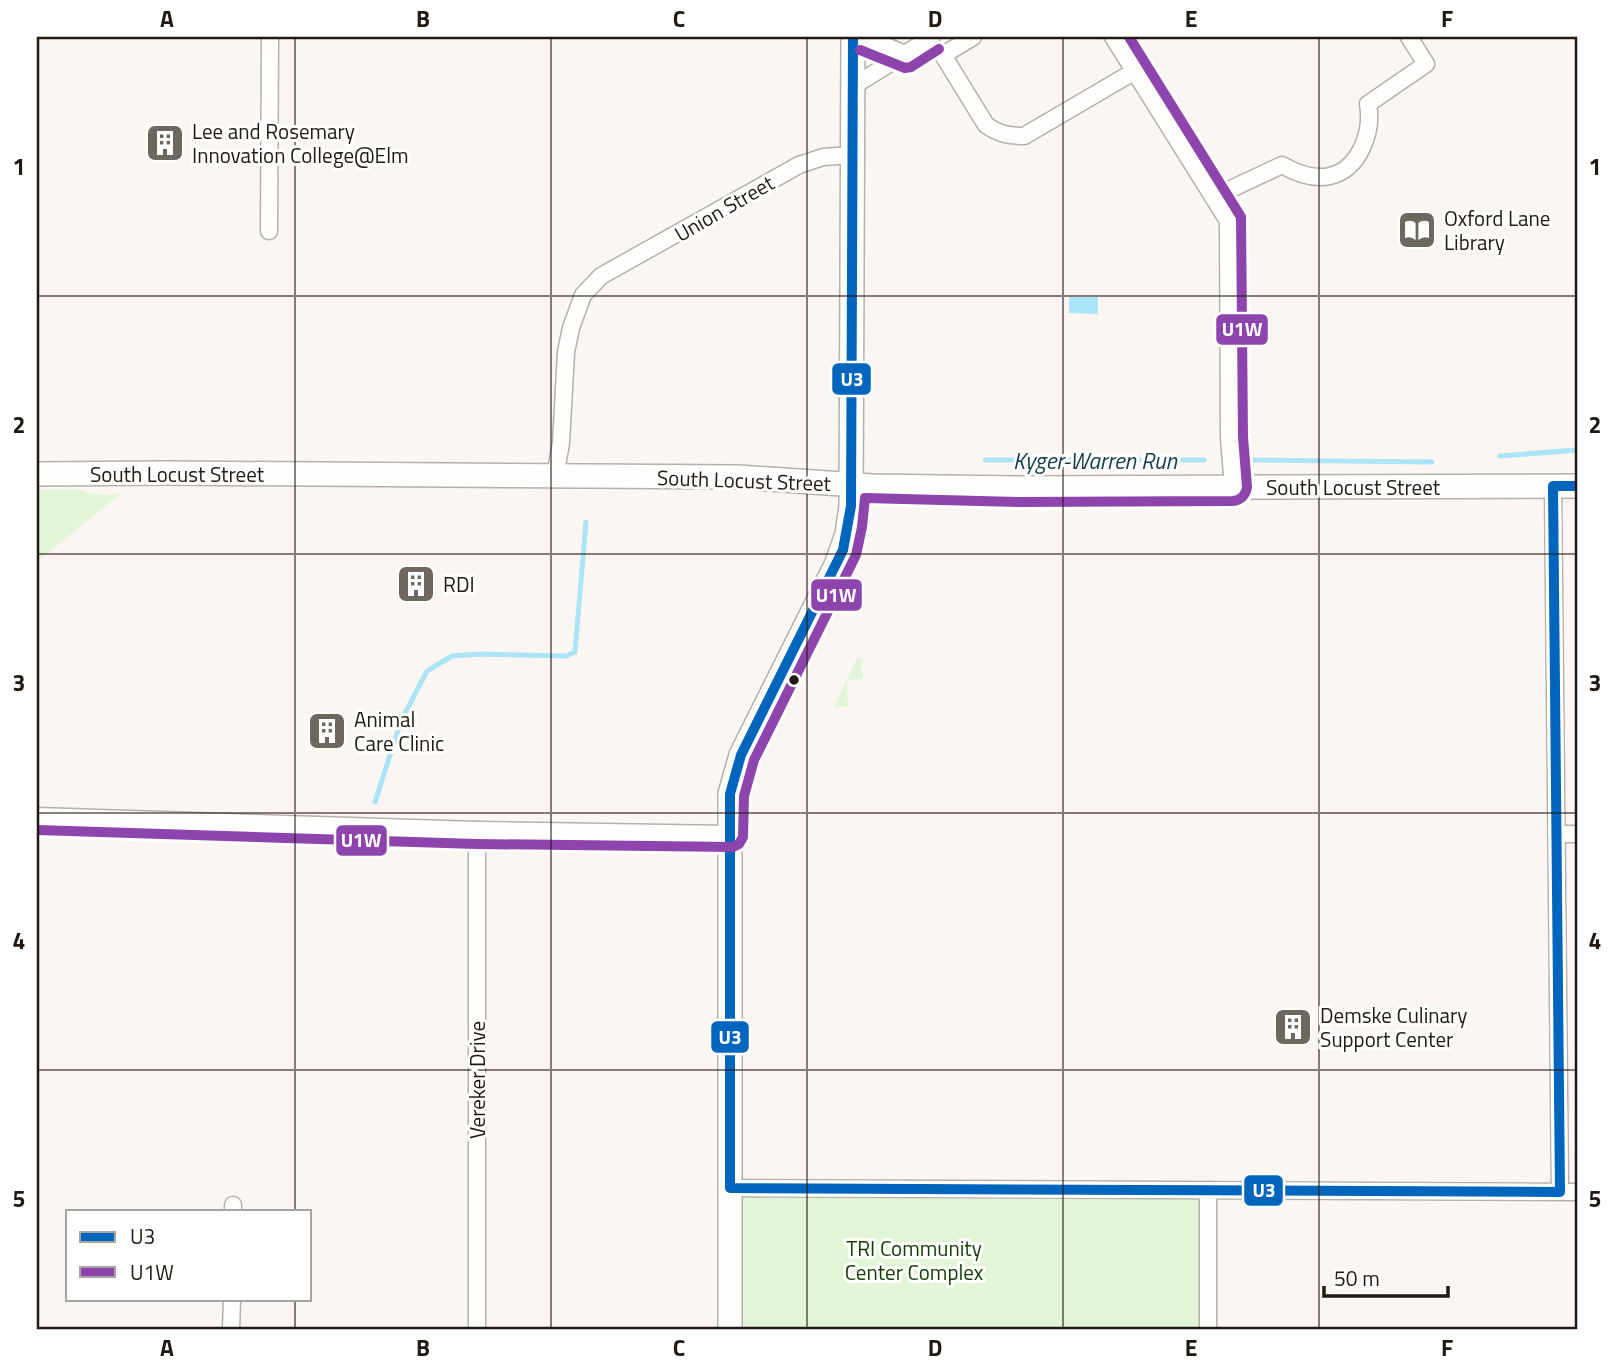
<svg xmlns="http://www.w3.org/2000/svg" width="1614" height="1367" font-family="'Titillium Web',sans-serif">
  <rect width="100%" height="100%" fill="#fbf6f1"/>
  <g fill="#e2f5d7">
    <polygon points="37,490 81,490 91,494 107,495 120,494 37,562"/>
    <polygon points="861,657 863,679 847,680 848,707 834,707 857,658"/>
    <polygon points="730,1188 1208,1190 1208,1330 730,1330"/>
  </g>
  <polygon fill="#abe4f6" points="1069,297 1098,297 1098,314 1069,313"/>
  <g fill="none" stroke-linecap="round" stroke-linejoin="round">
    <g stroke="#abe4f6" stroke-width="5">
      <polyline points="1500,456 1577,450"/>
      <polyline points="985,460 1204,460"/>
      <polyline points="1248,460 1432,462"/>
      <polyline points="375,802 401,721 427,671 452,656 479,654 566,656 575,652 586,522"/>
    </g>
    <defs>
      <g id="street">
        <polyline points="865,37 905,54"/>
        <path d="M 973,37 L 943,55 L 986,125 C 999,134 1009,136 1024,136 L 1135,71"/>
        <polyline points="1113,37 1228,221 1229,438 1233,487"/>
        <polyline points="852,87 932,37"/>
        <path d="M 1214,197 L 1282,165 C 1296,173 1313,180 1330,176 C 1360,169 1373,131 1368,104 L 1426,64 L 1409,37"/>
        <polyline points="269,231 270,37"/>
        <polyline points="555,476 561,443 566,352 571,328 583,295 601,276 799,165 823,157 852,155"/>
        <polyline points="1553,486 1560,1192"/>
        <polyline points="37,816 477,830 729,834"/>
        <polyline points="1556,834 1577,834"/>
        <polyline points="730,1188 1577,1192"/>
        <polyline points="233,1211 233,1205"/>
        <polyline points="231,1330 232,1299"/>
        <polyline points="477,1330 477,830"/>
        <polyline points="1208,1330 1208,1190"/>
      </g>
      <g id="secondary">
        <polyline points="37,474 166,473 738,477 872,486 1018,488 1577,486"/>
        <polyline points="730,1330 730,794 741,755 836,565 847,534 851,506 853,37"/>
      </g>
    </defs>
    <use href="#street" stroke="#b6b0aa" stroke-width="19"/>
    <use href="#secondary" stroke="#b6b0aa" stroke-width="26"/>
    <use href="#street" stroke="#fefefd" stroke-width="16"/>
    <use href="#secondary" stroke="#fefefd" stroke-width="23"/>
    <defs>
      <polyline id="bus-1" points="853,37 851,506 843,550 741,755 730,794 730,1188 1560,1192 1553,486 1577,486"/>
      <g id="bus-2">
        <polyline points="860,50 905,68 911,67 939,49"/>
        <path d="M 37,830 L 477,844 L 733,847 L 739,844 L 743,837 L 744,796 L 754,760 L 856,555 L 862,527 L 865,498 L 1018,502 L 1233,501 C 1241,500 1246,495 1247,487 L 1243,437 L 1241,217 L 1129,37"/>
      </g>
    </defs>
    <use href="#bus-1" stroke="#fff" stroke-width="16"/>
    <use href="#bus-2" stroke="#fff" stroke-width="16"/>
    <use href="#bus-1" stroke="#0065bd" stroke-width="10"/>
    <use href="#bus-2" stroke="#8e44ad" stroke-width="10"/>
  </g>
  <path fill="none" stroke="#221a12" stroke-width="2" stroke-opacity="0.55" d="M 295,37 L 295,1211M 551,37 L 551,1330M 807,37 L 807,1330M 1063,37 L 1063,1330M 1319,37 L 1319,1330M 37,296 L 1577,296M 37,554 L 1577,554M 37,813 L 1577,813M 37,1070 L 1577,1070M 295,1299 L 295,1330"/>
  <defs>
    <symbol id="building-square" viewBox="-11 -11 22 22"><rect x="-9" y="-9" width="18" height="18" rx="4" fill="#6e6760" stroke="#fff"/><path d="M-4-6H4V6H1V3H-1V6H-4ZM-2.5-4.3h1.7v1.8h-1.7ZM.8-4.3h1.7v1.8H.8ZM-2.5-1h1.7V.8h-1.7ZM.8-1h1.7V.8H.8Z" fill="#fff"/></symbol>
    <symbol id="library-square" viewBox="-11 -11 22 22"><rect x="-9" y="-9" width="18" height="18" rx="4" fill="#6e6760" stroke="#fff"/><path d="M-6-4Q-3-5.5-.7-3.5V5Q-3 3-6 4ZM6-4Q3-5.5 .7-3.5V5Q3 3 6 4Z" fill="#fff"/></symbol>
  </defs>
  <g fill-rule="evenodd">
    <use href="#building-square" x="143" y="121" width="44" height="44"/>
    <use href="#library-square" x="1395" y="208" width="44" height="44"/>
    <use href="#building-square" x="394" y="562" width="44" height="44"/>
    <use href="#building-square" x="305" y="709" width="44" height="44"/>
    <use href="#building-square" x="1271" y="1005" width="44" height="44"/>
  </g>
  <circle fill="#221a12" stroke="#fff" stroke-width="2.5" cx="794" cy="680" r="6"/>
  <g text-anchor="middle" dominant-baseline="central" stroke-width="6" stroke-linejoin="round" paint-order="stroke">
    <g font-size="21" fill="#221a12" stroke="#fff" text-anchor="start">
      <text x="192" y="131">Lee and Rosemary<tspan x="192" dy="24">Innovation College@Elm</tspan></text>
      <text x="1444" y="218">Oxford Lane<tspan x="1444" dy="24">Library</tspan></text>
      <text x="443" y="584">RDI</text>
      <text x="354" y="719">Animal<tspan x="354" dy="24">Care Clinic</tspan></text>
      <text x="1320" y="1015">Demske Culinary<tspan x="1320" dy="24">Support Center</tspan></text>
    </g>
    <g font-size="21" fill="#221a12" stroke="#fff">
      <text transform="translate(724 208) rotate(-30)">Union Street</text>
      <text x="177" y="474">South Locust Street</text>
      <text transform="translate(744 480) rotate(2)">South Locust Street</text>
      <text x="1353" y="487">South Locust Street</text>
      <text transform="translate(477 1080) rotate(-90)">Vereker Drive</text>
    </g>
    <g font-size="21" fill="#143d04" stroke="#fff">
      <text x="914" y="1248">TRI Community<tspan x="914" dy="24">Center Complex</tspan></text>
    </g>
    <g font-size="23" font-style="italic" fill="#153c48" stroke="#fff">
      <text x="1095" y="460">Kyger-Warren Run</text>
    </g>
  </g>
  <g stroke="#fff" stroke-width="2.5">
    <rect x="1215" y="313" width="54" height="33" rx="7" fill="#8e44ad"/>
    <rect x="831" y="362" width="41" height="34" rx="7" fill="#0065bd"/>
    <rect x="810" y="578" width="53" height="34" rx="7" fill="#8e44ad"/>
    <rect x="335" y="824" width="53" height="33" rx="7" fill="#8e44ad"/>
    <rect x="710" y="1020" width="40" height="34" rx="7" fill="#0065bd"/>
    <rect x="1243" y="1174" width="41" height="33" rx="7" fill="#0065bd"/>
  </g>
  <g font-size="19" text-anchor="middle" font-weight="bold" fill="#fff">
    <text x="1242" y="336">U1W</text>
    <text x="852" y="386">U3</text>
    <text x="836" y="602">U1W</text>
    <text x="361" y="847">U1W</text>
    <text x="730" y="1044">U3</text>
    <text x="1264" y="1197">U3</text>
  </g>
  <rect width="1614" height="1367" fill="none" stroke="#ffffff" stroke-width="77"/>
  <rect x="66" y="1210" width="245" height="91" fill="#ffffff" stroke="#a7a3a0" stroke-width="2"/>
  <rect x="80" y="1232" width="35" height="10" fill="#0065bd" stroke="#a7a3a0" stroke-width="2"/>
  <text x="130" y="1244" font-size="21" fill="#221a12">U3</text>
  <rect x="80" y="1267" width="35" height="10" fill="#8e44ad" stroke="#a7a3a0" stroke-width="2"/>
  <text x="130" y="1280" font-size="21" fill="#221a12">U1W</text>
  <path d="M1324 1286v10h124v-10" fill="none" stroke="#221a12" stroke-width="3.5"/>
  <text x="1334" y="1286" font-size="21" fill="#221a12" stroke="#ffffff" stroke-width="5" paint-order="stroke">50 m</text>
  <rect x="38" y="38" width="1538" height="1290" fill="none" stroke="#221a12" stroke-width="2.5"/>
  <g font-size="23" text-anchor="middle" font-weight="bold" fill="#221a12">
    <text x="167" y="27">A</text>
    <text x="423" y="27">B</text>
    <text x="679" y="27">C</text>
    <text x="935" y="27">D</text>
    <text x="1191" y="27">E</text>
    <text x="1447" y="27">F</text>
    <text x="19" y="175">1</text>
    <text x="1595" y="175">1</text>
    <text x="19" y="433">2</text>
    <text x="1595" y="433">2</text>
    <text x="19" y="691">3</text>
    <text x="1595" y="691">3</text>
    <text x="19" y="949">4</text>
    <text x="1595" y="949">4</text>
    <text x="19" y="1207">5</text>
    <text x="1595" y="1207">5</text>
    <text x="167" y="1356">A</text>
    <text x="423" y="1356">B</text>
    <text x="679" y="1356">C</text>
    <text x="935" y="1356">D</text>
    <text x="1191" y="1356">E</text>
    <text x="1447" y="1356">F</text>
  </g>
</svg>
